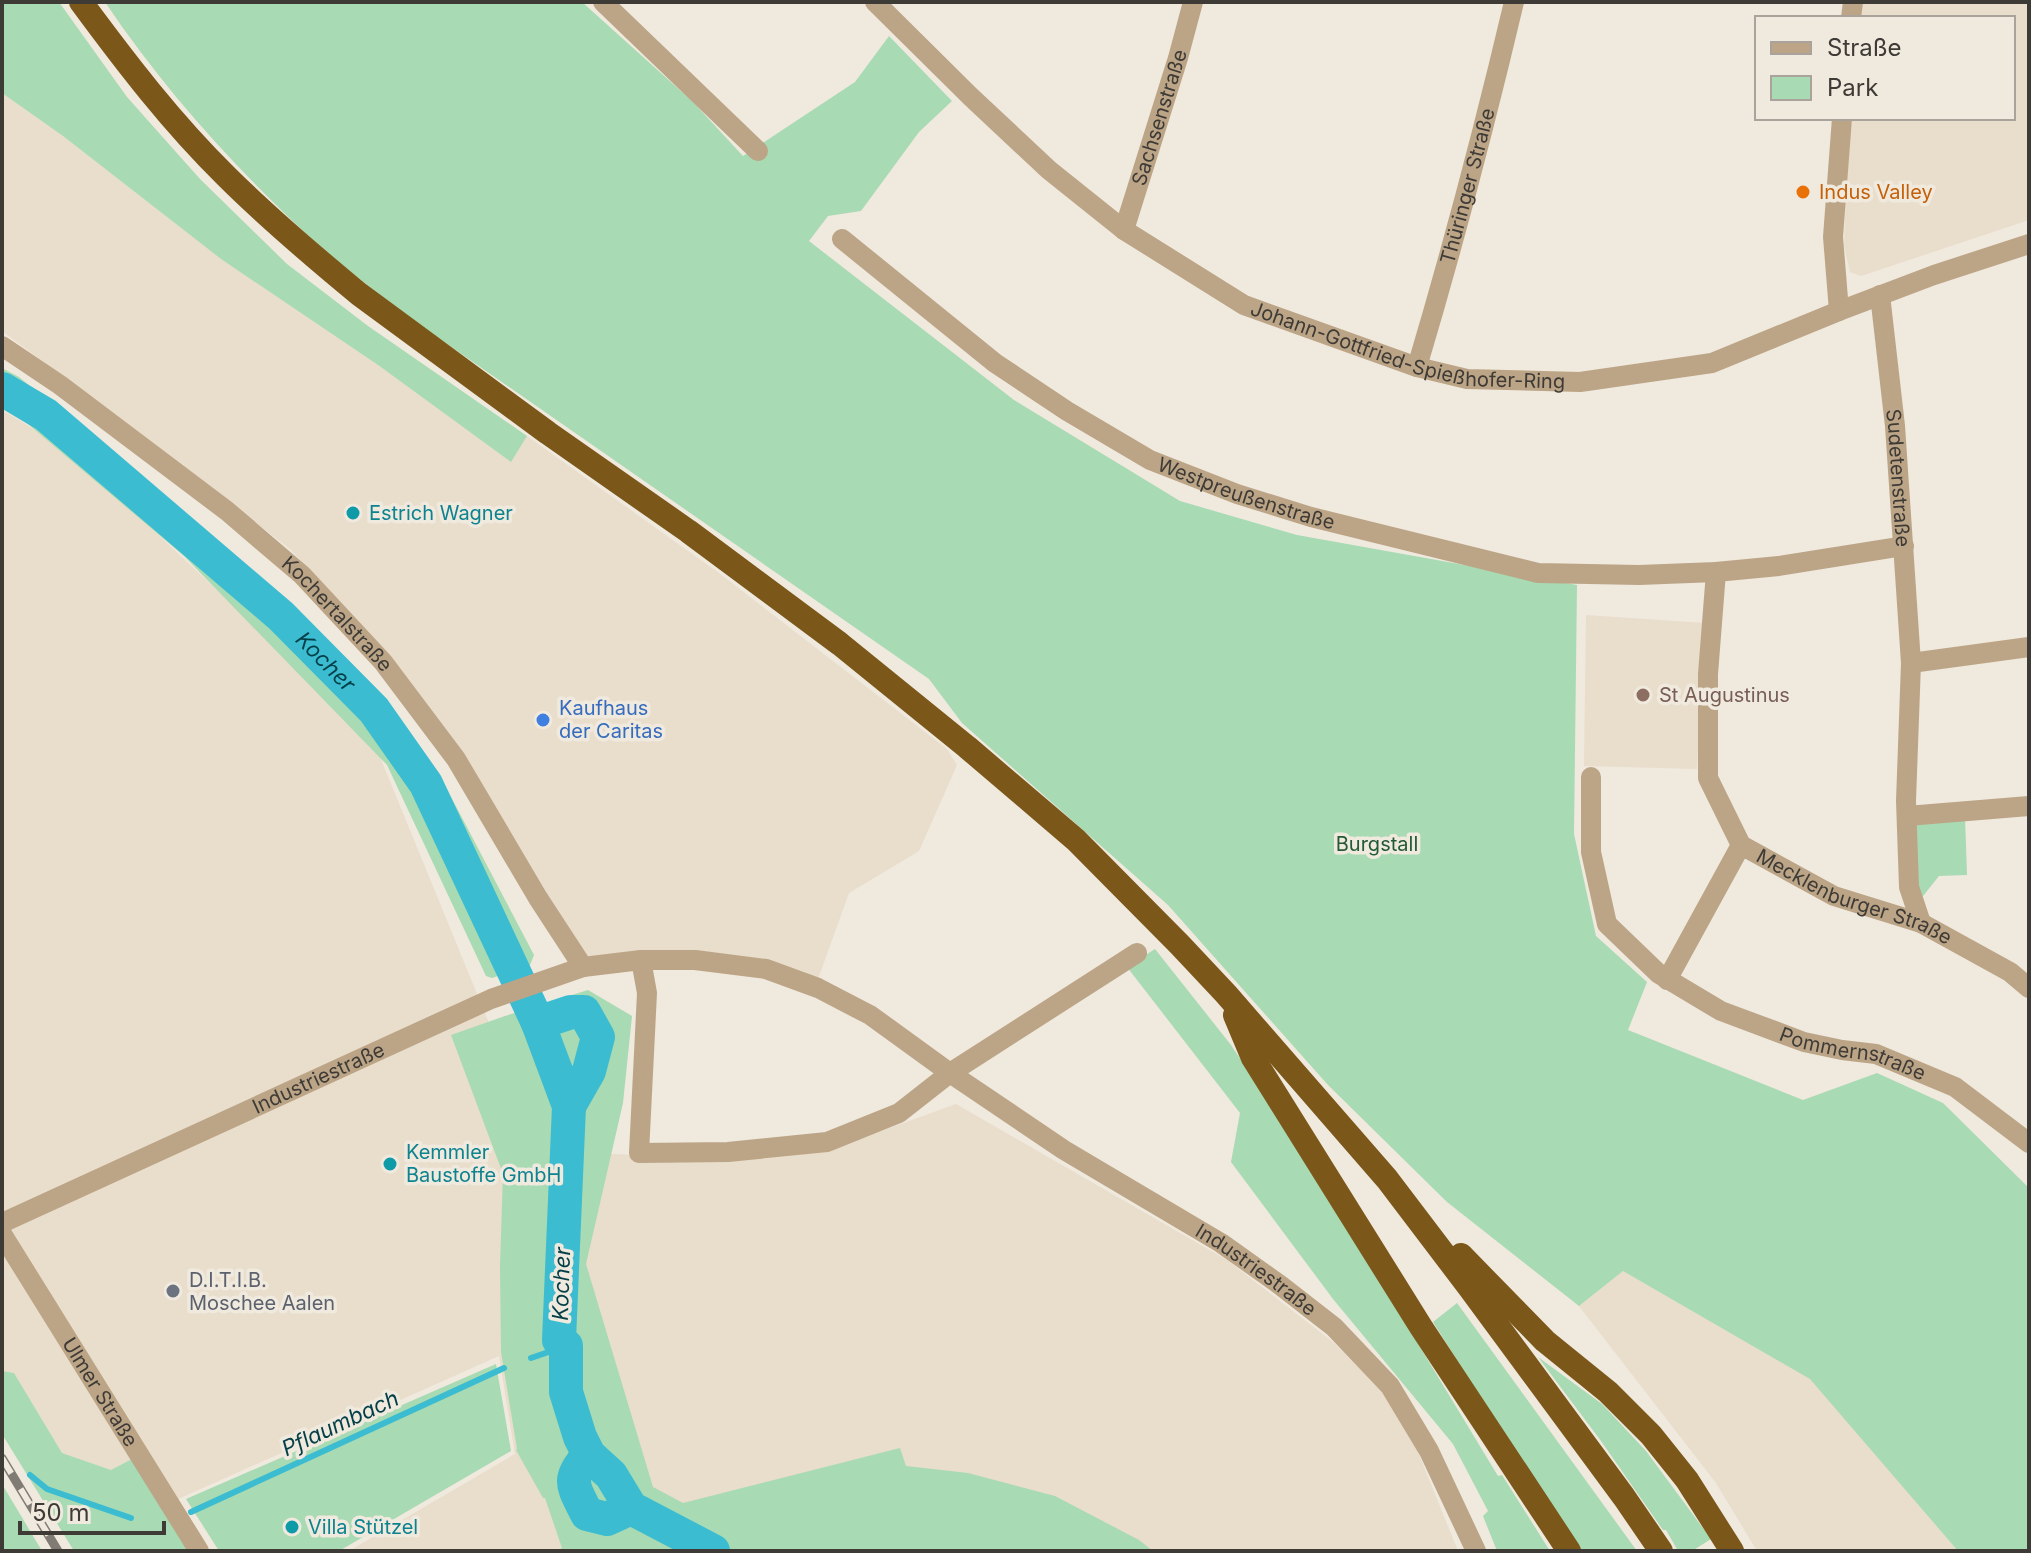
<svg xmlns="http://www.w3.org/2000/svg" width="2031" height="1553" font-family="Inter,sans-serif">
  <rect width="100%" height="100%" fill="#f0e9de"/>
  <g fill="#e9ddcc">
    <polygon points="1860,2 2029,2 2029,220 1861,276 1850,272 1844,245 1849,118 2013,118 2013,18 1858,18"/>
    <polygon points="2,93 63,136 221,259 378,365 510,461 527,436 719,573 947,749 957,765 919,851 849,893 818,979 587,958 465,761 391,660 290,549 180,464 2,331"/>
    <polygon points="2,410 67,449 235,607 380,757 534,1133 611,1154 737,1158 829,1150 956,1104 1227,1260 1333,1342 1383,1391 1416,1447 1458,1551 349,1551 515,1454 499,1356 176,1500 111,1470 62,1453 14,1373 2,1371"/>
    <polygon points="1586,615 1704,623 1697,769 1584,766"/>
    <polygon points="1623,1271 1811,1379 1958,1551 1757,1551 1716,1483 1579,1306"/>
  </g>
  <g fill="#a8dab4" fill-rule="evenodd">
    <polygon points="2,2 59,2 127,97 200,179 287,264 368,326 527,436 511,462 378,365 221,259 63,136 2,93"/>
    <path d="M 105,2 L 582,2 L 692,101 L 743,156 L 855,82 L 889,36 L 952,101 L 919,132 L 861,211 L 828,216 L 809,241 L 1014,400 L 1180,501 L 1297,535 L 1577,585 L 1574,834 L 1596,936 L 1647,982 L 1628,1030 L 1803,1100 L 1877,1073 L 1943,1103 L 2029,1188 L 2029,1551 L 1958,1551 L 1810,1379 L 1623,1271 L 1579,1306 L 1447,1202 L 1328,1085 L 1168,905 L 962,723 L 929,679 L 394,307 C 368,285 340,264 314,241 C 236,169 164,90 105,2 Z"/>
    <polygon points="2,368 19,377 213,536 357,670 438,772 534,955 530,965 492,978 486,976 387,765 184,556 2,402"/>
    <polygon points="1965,817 1967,875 1939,876 1919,901 1911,820"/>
    <polygon points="1155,949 1231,1045 1302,1152 1498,1476 1502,1475 1550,1551 1497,1551 1483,1516 1488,1511 1453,1444 1333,1299 1231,1162 1240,1113 1127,967"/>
    <path d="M 588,990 L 632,1016 L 623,1103 L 586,1264 L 653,1487 L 683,1503 L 900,1448 L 906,1466 L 968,1473 L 1055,1496 L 1139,1540 L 1153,1551 L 689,1551 L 681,1547 L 671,1551 L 556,1551 L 562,1548 L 545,1498 L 543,1498 L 516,1450 L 517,1449 L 501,1352 L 500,1266 L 503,1174 L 451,1035 L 505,1016 ZM 665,1514 L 688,1528 L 688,1529 L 665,1540 L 644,1527 Z"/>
    <polygon points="1457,1303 1637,1551 1577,1551 1433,1322"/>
    <polygon points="1538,1357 1602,1404 1646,1451 1711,1539 1692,1551 1678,1551 1666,1530 1663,1530 1601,1441"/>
    <polygon points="496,1364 511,1451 339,1551 219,1551 186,1499"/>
    <polygon points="2,1371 14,1373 62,1453 111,1470 132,1459 190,1551 74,1551 2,1434"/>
    <polygon points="2,1484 42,1551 2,1551"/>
  </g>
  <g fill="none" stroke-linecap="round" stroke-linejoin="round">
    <g stroke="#3cbcd0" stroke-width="6">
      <polyline points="531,1358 566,1346"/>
      <polyline points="30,1475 47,1489 131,1518"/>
      <polyline points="191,1512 504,1368"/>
    </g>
    <g stroke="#3cbcd0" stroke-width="34">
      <path id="s1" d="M 2,389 L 46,415 L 281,616 L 374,710 L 426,784 L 538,1023 L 569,1106 L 559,1340 L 566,1346 L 566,1392 L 580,1437 L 589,1455 L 611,1475 L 631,1508 L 713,1551"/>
      <polyline points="538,1023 571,1012 584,1012 598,1037 589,1071 569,1106"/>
      <path d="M 589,1455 C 565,1480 574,1487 587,1514 L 607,1519 L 631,1508"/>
    </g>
    <g stroke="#bca586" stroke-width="20">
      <polyline points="603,2 758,151"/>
      <path id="s2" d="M 875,2 L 971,97 L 1049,170 L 1124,230 L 1244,305 L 1417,367 L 1467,379 L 1580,382 L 1712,363 L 1839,311 L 1934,275 L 2029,244"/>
      <polyline points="1851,18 1853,2"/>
      <path id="s3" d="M 1124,230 L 1178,58 L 1193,2"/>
      <path id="s4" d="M 842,239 L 995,363 L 1067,411 L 1150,460 L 1237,494 L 1311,517 L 1538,573 L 1639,575 L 1716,572 L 1779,566 L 1904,546"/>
      <path id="s5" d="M 1880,295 L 1895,426 L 1911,663 L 1906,801 L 1909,887 L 1921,923"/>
      <polyline points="1839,311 1833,237 1842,118"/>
      <path id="s6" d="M 2,346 L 60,385 L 227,511 L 302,575 L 383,662 L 456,759 L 538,898 L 583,967"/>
      <path id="s7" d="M 1417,367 C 1453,246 1485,125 1514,2"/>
      <path id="s8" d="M 1716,572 L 1708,674 L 1708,778 L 1741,845 L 1834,896 L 1921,923 L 2010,972 L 2029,988"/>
      <polyline points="1911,663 2029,647"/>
      <path id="s9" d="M 1591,777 L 1591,852 L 1607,924 L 1659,974 L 1721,1011 L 1804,1042 L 1842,1050 L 1876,1054 L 1955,1087 L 2029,1143"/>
      <polyline points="1907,816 2029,806"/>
      <polyline points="641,960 647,993 639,1153 728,1152 827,1142 899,1113 950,1073 1137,953"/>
      <polyline points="1667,980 1741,845"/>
      <path id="s10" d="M 2,1223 L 491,999 L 583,967 L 641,960 L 695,960 L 766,969 L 818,988 L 870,1015 L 950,1073 L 1064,1150 L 1221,1243 L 1280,1285 L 1334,1327 L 1390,1386 L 1429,1451 L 1476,1551"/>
      <path id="s11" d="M 2,1234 L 199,1551"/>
    </g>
    <g stroke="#7c571a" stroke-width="24">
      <path d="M 81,2 C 126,63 172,123 226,176 C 268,218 313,256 359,294 L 548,433 L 688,531 L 840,644 L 967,747 L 1076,840 L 1180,945 L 1226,994 L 1387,1179 L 1469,1287 L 1624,1497 L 1661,1551"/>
      <polyline points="1235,1015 1253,1058 1421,1327 1569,1551"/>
      <polyline points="1461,1255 1545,1341 1608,1392 1651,1435 1687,1480 1732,1551"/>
    </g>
    <defs>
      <polyline id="rail" points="2,1458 58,1551"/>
    </defs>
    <use href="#rail" stroke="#807b75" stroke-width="9"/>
    <use href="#rail" stroke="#f0e9de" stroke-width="6" stroke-dasharray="18" stroke-linecap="butt"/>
  </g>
  <circle fill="#e8710a" stroke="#f0e9de" stroke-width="3" cx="1803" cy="192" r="8"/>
  <g fill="#0f9aa8" stroke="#f0e9de" stroke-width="3">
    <circle cx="353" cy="513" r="8"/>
    <circle cx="390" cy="1164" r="8"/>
    <circle cx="292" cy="1527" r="8"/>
  </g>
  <circle fill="#8d6e63" stroke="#f0e9de" stroke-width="3" cx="1643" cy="695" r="8"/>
  <circle fill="#3f7fe0" stroke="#f0e9de" stroke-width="3" cx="543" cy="720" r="8"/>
  <circle fill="#6b7280" stroke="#f0e9de" stroke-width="3" cx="173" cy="1291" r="8"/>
  <g text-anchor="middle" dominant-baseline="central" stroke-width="7" stroke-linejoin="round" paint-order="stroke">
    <g font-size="20" fill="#3e3b37" stroke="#f0e9de">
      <text stroke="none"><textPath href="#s3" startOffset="118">Sachsenstraße</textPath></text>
      <text stroke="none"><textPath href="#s7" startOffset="188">Thüringer Straße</textPath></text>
      <text stroke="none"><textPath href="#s2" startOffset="650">Johann-Gottfried-Spießhofer-Ring</textPath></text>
      <text stroke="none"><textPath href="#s5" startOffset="184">Sudetenstraße</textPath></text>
      <text stroke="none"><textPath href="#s4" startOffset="482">Westpreußenstraße</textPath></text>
      <text stroke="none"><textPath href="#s6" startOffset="430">Kochertalstraße</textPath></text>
      <text stroke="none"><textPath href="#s8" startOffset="406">Mecklenburger Straße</textPath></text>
      <text stroke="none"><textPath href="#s9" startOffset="432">Pommernstraße</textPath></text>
      <text stroke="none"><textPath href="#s10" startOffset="348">Industriestraße</textPath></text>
      <text stroke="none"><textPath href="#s10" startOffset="1396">Industriestraße</textPath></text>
      <text stroke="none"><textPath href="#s11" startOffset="186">Ulmer Straße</textPath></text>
    </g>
    <g font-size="20" fill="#c56008" stroke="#f0e9de" text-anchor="start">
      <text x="1819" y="192">Indus Valley</text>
    </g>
    <g font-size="20" fill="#0d838f" stroke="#f0e9de" text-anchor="start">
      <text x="369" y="513">Estrich Wagner</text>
      <text x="406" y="1152">Kemmler<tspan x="406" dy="23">Baustoffe GmbH</tspan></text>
      <text x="308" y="1527">Villa Stützel</text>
    </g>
    <g font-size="20" fill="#785e54" stroke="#f0e9de" text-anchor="start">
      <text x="1659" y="695">St Augustinus</text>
    </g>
    <g font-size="20" fill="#366cbe" stroke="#f0e9de" text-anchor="start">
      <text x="559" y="708">Kaufhaus<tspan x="559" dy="23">der Caritas</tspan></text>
    </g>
    <g font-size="20" fill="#225a35" stroke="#f0e9de">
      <text x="1377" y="844">Burgstall</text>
    </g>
    <g font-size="20" fill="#5b616d" stroke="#f0e9de" text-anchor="start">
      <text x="189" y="1280">D.I.T.I.B.<tspan x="189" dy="23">Moschee Aalen</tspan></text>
    </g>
    <g font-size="22" font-style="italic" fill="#033f47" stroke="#f0e9de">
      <text stroke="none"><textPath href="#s1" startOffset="424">Kocher</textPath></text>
      <text transform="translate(561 1284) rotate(-88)">Kocher</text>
      <text transform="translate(340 1423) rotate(-25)">Pflaumbach</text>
    </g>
  </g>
  <rect width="2031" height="1553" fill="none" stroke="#3e3b37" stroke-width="8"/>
  <rect x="1755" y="16" width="260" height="104" fill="#f0e9de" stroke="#a9a39b" stroke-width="2"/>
  <rect x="1771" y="42" width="40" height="12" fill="#bca586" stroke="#a9a39b" stroke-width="2"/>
  <text x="1827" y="56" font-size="24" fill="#3e3b37">Straße</text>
  <rect x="1771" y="76" width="40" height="24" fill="#a8dab4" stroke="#a9a39b" stroke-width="2"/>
  <text x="1827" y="96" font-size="24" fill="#3e3b37">Park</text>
  <path d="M20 1521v12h144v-12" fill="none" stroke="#3e3b37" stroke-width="4"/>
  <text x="32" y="1521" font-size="24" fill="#3e3b37" stroke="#f0e9de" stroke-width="6" paint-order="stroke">50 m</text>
</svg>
